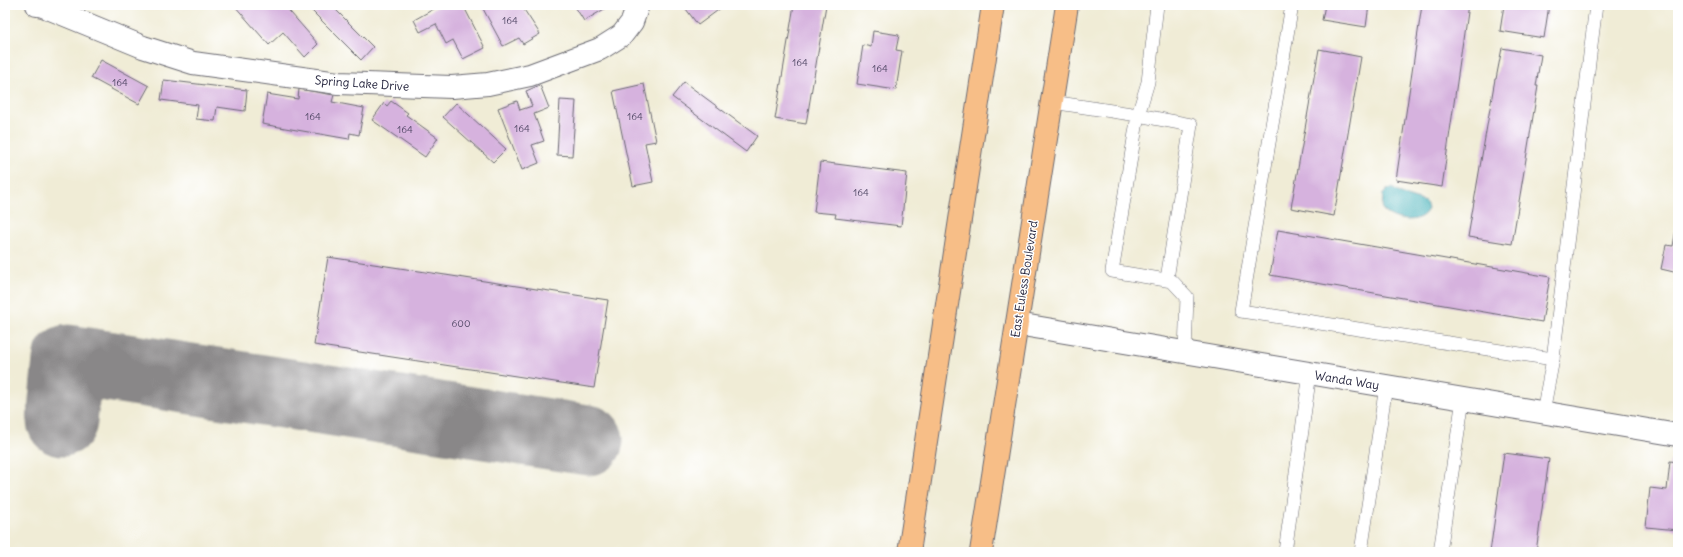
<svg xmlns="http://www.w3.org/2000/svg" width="1683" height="557" font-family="Delius,sans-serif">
  <rect width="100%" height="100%" fill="#fff"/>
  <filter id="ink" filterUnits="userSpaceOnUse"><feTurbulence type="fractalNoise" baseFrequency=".025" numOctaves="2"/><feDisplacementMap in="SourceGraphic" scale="8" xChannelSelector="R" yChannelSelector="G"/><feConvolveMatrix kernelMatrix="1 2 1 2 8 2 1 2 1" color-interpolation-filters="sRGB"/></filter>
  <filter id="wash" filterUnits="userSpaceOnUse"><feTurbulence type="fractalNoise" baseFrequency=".012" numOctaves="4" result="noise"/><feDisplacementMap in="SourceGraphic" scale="16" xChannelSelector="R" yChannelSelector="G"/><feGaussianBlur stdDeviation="0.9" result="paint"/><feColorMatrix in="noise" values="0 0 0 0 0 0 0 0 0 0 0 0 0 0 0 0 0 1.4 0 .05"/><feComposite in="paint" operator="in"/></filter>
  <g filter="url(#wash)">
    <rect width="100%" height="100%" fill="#f0ecd6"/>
    <path fill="#3cadb5" stroke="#2f6878" d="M 1392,188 L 1403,195 L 1426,202 L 1428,209 C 1420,226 1392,221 1382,209 L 1383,194 L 1387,190 Z"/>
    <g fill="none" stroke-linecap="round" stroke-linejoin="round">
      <polyline stroke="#898788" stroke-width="71" points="62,421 68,360 588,440"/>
    </g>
    <g id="blocks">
      <g fill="#d6b2de">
        <polygon points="234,5 284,5 318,44 305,57 283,32 269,45"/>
        <polygon points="317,5 331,5 373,47 361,60 311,10"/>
        <polygon points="439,5 463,5 485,48 463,59 453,40 446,44 436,24 420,32 414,20 439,6"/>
        <polygon points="481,5 521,5 540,34 523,44 519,38 503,46"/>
        <polygon points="574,5 611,5 584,21"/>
        <polygon points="683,5 725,5 698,25"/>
        <polygon points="794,5 826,5 806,124 775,119"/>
        <polygon points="1325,5 1369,5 1366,27 1322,20"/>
        <polygon points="1422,5 1468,5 1442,187 1396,180"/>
        <polygon points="1504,5 1549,5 1544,38 1500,31"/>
        <polygon points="873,31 899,35 896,50 902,51 896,90 857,84 863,45 871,47"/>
        <polygon points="1502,48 1541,55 1536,86 1538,86 1512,244 1468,237 1495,79 1496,79"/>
        <polygon points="1319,49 1361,57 1334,216 1291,208"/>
        <polygon points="101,60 149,86 139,104 91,78"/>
        <polygon points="164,80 247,90 245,111 217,107 215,121 196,119 198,105 161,100"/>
        <polygon points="684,82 757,136 746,152 672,97"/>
        <polygon points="644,84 656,141 645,143 653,182 633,186 613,91"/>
        <polygon points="540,85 549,108 534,114 544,141 532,145 539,163 522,170 498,108 517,101 520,110 532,106 526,91"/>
        <polygon points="299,89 334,95 332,102 364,108 359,135 350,133 349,139 262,124 267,94 298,99"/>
        <polygon points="560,100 576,101 572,156 557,155"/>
        <polygon points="391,101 408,113 406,115 438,138 425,157 372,120 384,103 387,106"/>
        <polygon points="456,103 506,149 493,162 443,117"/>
        <polygon points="820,162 907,173 901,226 835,218 836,214 814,212"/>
        <polygon points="1677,224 1678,224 1678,273 1661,269 1666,245 1673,246"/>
        <polygon points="1278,230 1550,277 1542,322 1270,275"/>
        <polygon points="328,257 608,300 594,388 314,345"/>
        <polygon points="1504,453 1549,459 1536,552 1490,552"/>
        <polygon points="1670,461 1678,462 1678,530 1646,527 1650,488 1667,490"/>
      </g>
    </g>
  </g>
  <g filter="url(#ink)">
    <use href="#blocks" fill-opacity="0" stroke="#6a6971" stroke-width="1"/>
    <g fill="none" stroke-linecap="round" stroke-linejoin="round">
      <defs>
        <g id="service">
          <polyline points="1157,5 1148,82 1138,115 1191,125 1167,279"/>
          <polyline points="1292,5 1241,311 1553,359"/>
          <polyline points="1052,102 1138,115 1112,271 1172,281 1187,297 1185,352"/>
          <polyline points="1543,412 1553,359 1596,5"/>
          <polyline points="1285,552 1310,373"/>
          <polyline points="1361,552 1386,386"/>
          <polyline points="1440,552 1463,399"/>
        </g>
        <g id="minor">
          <polyline points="37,5 43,6 143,47 193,63 338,83 452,87 488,84 530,75 600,49 622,35 632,22 638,5"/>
          <polyline points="1017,324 1678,435"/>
        </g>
        <g id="primary">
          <polyline points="909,552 993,5"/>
          <polyline points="981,552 1067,5"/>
        </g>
      </defs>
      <use href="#service" stroke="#6a6971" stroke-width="14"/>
      <use href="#minor" stroke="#6a6971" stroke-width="24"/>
      <use href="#primary" stroke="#6a6971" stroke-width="24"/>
      <use href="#service" stroke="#fff" stroke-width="13"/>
      <use href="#minor" stroke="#fff" stroke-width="22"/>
      <use href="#primary" stroke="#f7be87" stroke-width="22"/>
    </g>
  </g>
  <g text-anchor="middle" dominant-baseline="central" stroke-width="3" stroke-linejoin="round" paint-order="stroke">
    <g font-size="10" fill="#4f4664">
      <text x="510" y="20">164</text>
      <text x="800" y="62">164</text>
      <text x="880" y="68">164</text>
      <text x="120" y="82">164</text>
      <text x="313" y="116">164</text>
      <text x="635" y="116">164</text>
      <text x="522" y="128">164</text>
      <text x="405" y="129">164</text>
      <text x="861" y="192">164</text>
      <text x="461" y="323">600</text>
    </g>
    <g font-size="12" fill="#22223b" stroke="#fff">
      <text transform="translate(362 83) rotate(4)">Spring Lake Drive</text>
      <text transform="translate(1024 279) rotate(-81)">East Euless Boulevard</text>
      <text transform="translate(1347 380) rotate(9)">Wanda Way</text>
    </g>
  </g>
  <rect width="1683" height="557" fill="none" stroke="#fff" stroke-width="20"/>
</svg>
